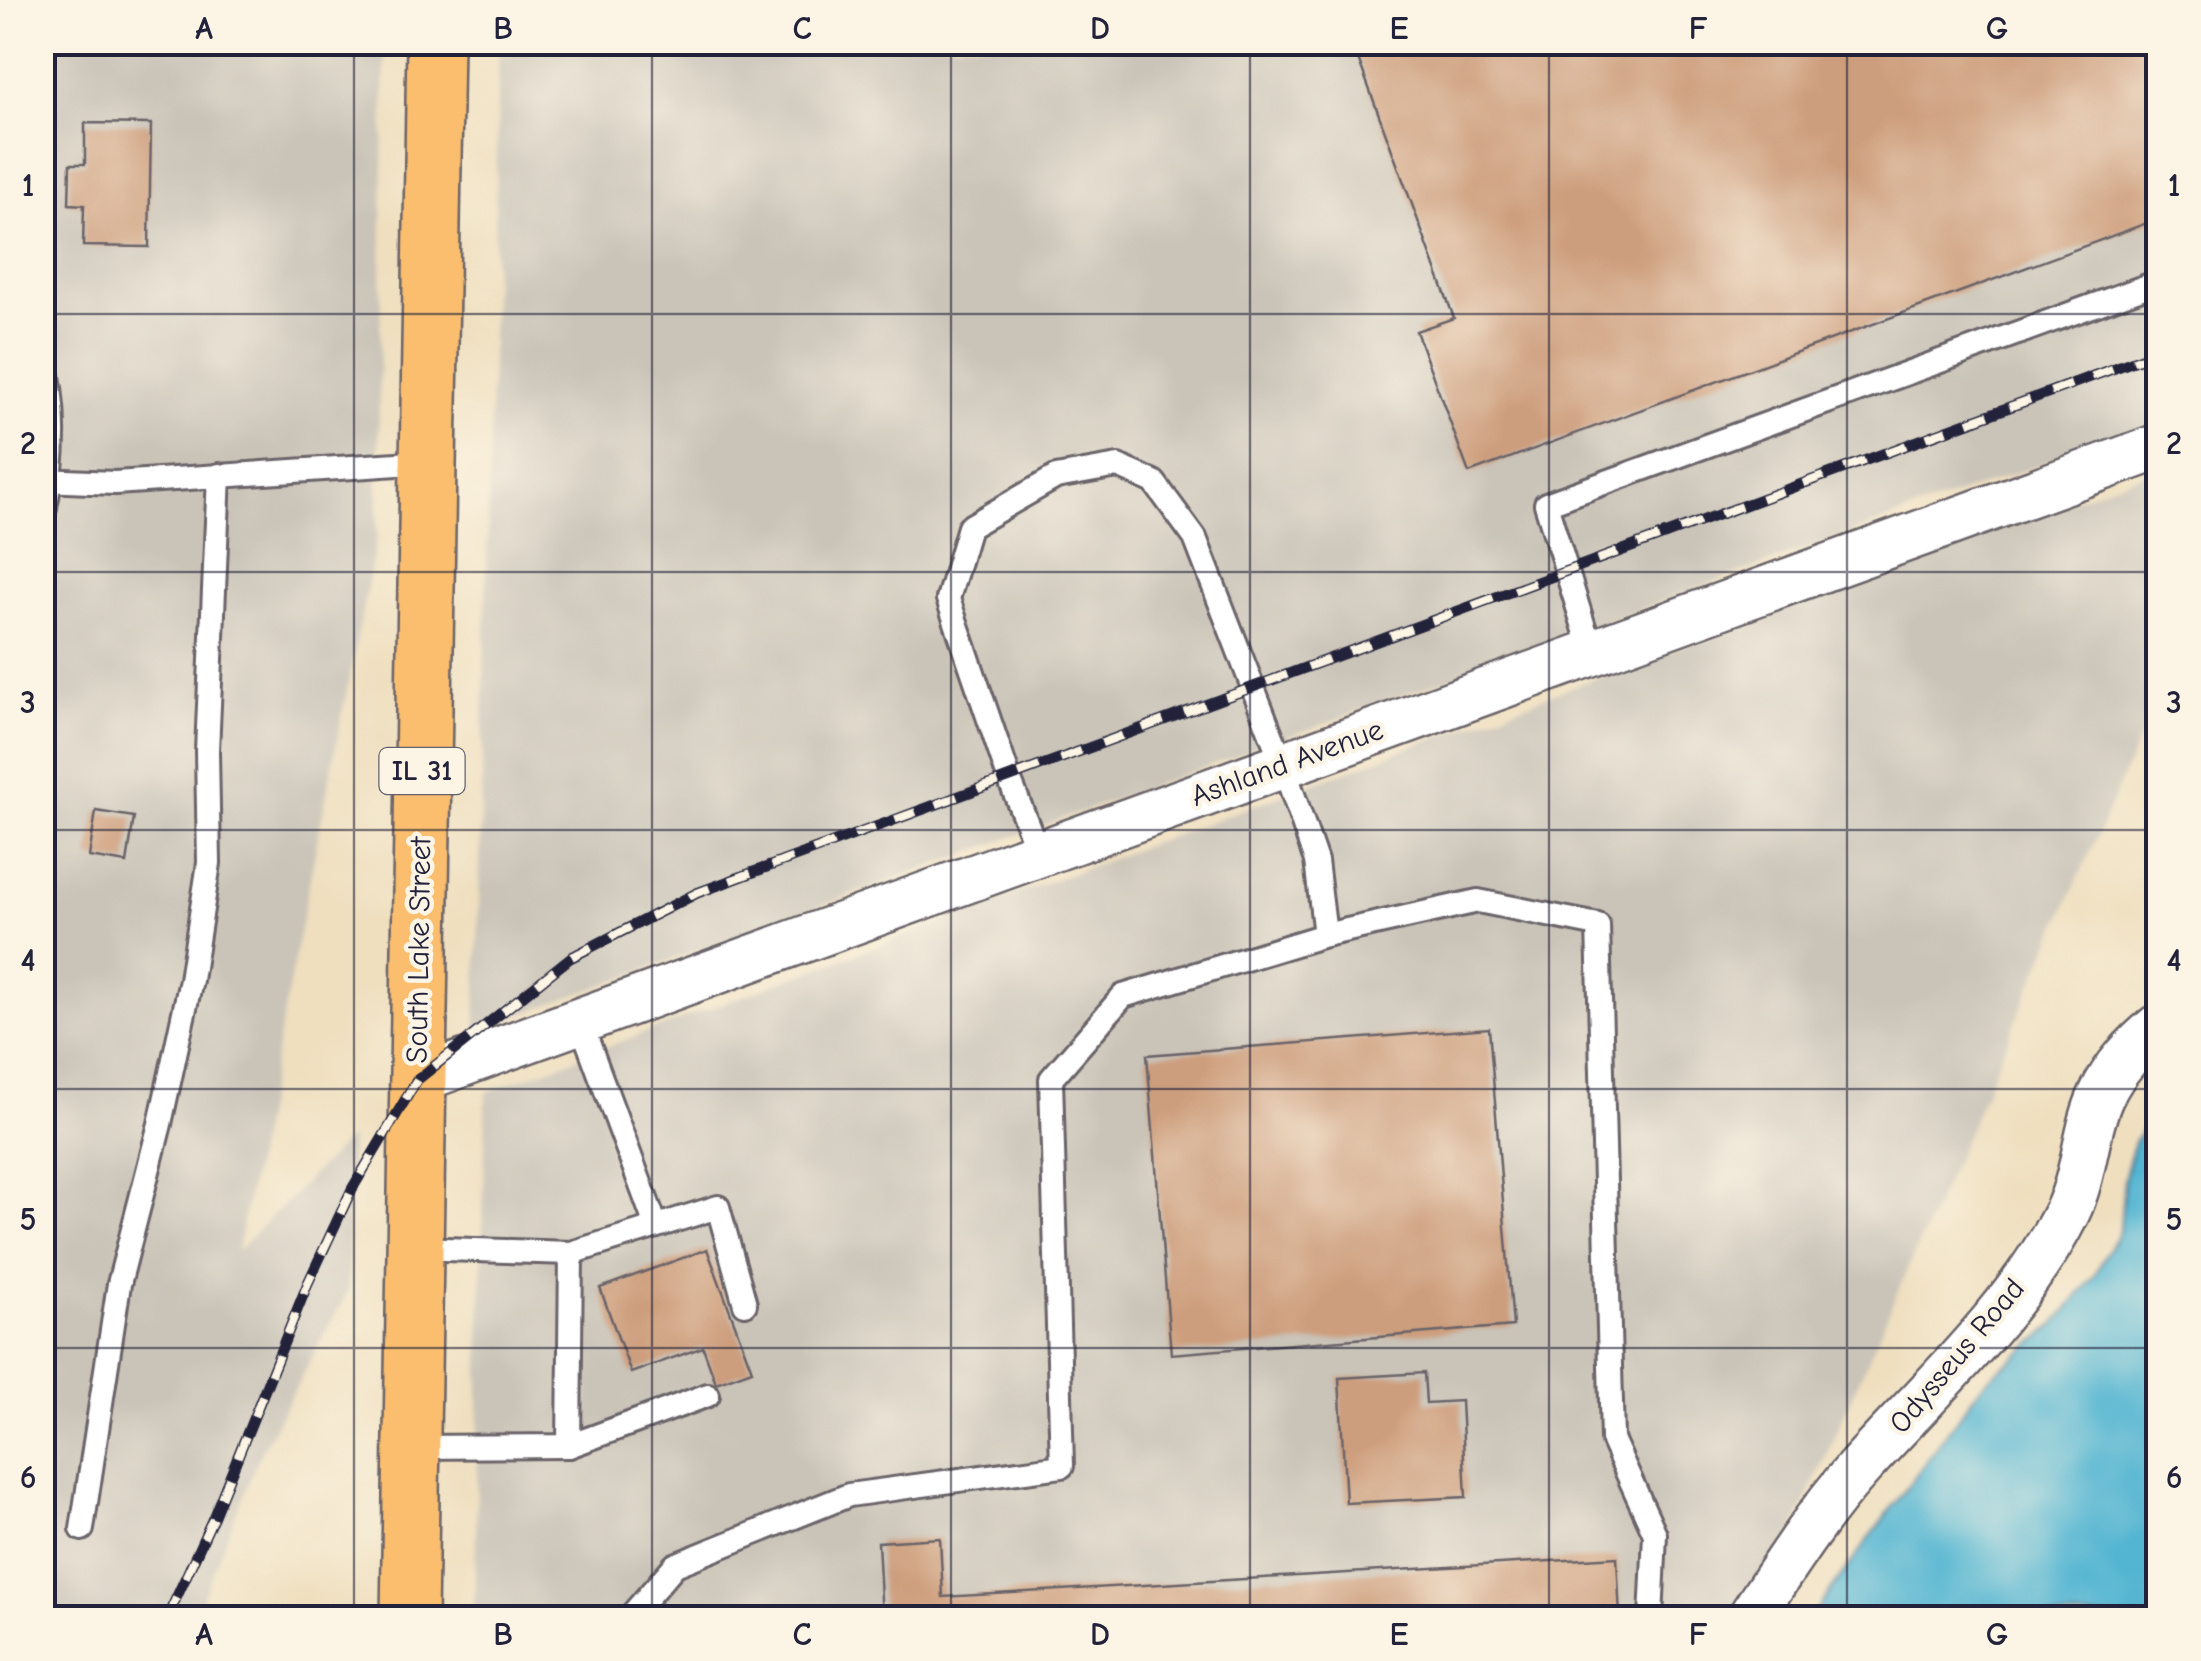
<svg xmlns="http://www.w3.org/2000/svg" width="2201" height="1661" font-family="'Comic Neue',sans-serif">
  <rect width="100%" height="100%" fill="#fcf5e5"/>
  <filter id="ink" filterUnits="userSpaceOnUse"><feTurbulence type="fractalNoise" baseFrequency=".01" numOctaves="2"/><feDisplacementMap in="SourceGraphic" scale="20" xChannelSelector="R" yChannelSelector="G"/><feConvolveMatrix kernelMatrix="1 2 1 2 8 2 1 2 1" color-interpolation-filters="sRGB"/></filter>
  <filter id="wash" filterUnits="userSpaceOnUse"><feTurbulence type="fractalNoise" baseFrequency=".0048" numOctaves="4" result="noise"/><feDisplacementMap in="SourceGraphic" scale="40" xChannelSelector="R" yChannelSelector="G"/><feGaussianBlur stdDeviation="2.25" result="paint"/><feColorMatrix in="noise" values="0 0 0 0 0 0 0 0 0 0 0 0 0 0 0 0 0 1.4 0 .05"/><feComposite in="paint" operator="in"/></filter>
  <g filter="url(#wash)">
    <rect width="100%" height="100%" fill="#efdfbf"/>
    <g fill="#c9c3b8">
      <polygon points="42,43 385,43 377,536 237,1251 350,1137 348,1291 261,1451 194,1618 43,1618"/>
      <polygon points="499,43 2158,43 2158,422 476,1031"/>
      <polygon points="2158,468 2158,696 1755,1618 474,1618 486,1092"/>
    </g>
    <polygon fill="#53b5d2" stroke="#3a6c86" stroke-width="2.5" points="2158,1107 2158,1618 1811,1618 1984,1382 2055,1325 2094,1276 2120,1229 2124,1181 2134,1142"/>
    <g id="blocks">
      <g fill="#cd9e7d">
        <polygon points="1352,42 2158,42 2158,219 1469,473 1416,331 1454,318"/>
        <polygon points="85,123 151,124 149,247 83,246 84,205 69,204 70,164 85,164"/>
        <polygon points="96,811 134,817 127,863 89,857"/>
        <polygon points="1489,1028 1513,1326 1171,1354 1147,1055"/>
        <polygon points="707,1249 752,1370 716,1383 703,1347 631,1373 600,1288"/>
        <polygon points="1424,1373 1426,1403 1461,1401 1466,1497 1346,1503 1339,1378"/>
        <polygon points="940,1538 943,1597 1617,1557 1620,1618 882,1618 878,1542"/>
      </g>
    </g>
  </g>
  <g filter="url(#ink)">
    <use href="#blocks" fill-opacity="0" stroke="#6a6469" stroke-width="2.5"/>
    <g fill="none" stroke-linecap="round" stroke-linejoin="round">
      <defs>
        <g id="lane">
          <path d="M 42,350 C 58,407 56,463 42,521"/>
          <polyline points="42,480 115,483 427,462"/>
          <polyline points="1592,653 1546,504 2158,282"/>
          <polyline points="1325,935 1478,901 1598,925 1612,1439 1655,1534 1651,1618"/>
          <polyline points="580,1021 656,1226"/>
          <polyline points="415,1248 571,1253 718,1207 745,1304"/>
          <polyline points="569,1446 571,1253"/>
          <polyline points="410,1447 569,1446 708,1395"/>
          <polyline points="82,1529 119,1284 160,1124 191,980 209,863 207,751 219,475"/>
          <polyline points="629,1618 675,1565 849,1495 1062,1466 1051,1079 1123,996 1325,935 1316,861 1283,765 1195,538 1154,482 1118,466 1056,477 969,527 948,599 1009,778 1039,854"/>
        </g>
        <g id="street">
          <polyline points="417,1080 2158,447"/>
          <path d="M 1750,1618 C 1783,1568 1816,1516 1856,1471 C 1928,1391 2019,1309 2067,1212 C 2085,1175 2085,1130 2101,1096 C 2115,1067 2134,1047 2158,1027"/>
        </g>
        <polyline id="primary" points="409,1618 435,42"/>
      </defs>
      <use href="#lane" stroke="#6a6469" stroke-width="28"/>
      <use href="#street" stroke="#6a6469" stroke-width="50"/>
      <use href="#primary" stroke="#6a6469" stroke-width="60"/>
      <use href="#lane" stroke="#fff" stroke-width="22"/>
      <use href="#street" stroke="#fff" stroke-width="45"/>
      <use href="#primary" stroke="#fabe6e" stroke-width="55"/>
      <defs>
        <polyline id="rail" points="167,1618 213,1518 308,1283 352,1189 417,1080 570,958 697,893 2158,352"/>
      </defs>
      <use href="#rail" stroke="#22223b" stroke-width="11"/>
      <use href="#rail" stroke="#fcf5e5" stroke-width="8" stroke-dasharray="22" stroke-linecap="butt"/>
    </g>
  </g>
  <path fill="none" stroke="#22223b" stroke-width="2.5" stroke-opacity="0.55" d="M 354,42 L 354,1618M 652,42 L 652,1618M 951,42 L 951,1618M 1250,42 L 1250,1618M 1549,42 L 1549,1618M 1847,42 L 1847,1618M 42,314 L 2158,314M 42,572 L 2158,572M 42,830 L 2158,830M 42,1089 L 2158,1089M 42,1348 L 2158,1348"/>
  <g text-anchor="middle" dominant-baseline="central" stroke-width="9" stroke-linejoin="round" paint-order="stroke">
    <rect fill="#fcf5e5" stroke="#63616e" stroke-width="2.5" x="379.5" y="748" width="85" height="46" rx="8"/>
    <g font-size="28" font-weight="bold" fill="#22223b">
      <text x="422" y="771">IL 31</text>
    </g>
    <g font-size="30" fill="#22223b" stroke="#fcf5e5">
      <text transform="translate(1287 763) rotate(-20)">Ashland Avenue</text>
      <text transform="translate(419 950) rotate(-89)">South Lake Street</text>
      <text transform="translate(1957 1356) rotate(-50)">Odysseus Road</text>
    </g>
  </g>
  <rect width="2201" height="1661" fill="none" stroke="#fcf5e5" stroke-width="110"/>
  <rect x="55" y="55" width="2091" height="1551" fill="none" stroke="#22223b" stroke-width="4"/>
  <g font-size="32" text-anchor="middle" font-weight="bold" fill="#22223b">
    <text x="204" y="39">A</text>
    <text x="503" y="39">B</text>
    <text x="802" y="39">C</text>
    <text x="1100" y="39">D</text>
    <text x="1399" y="39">E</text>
    <text x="1698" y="39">F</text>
    <text x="1997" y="39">G</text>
    <text x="28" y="196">1</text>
    <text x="2174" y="196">1</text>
    <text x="28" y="454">2</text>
    <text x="2174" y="454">2</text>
    <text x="28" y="713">3</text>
    <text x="2174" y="713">3</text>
    <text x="28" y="971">4</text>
    <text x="2174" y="971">4</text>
    <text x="28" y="1230">5</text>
    <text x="2174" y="1230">5</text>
    <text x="28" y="1488">6</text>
    <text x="2174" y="1488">6</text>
    <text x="204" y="1645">A</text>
    <text x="503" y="1645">B</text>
    <text x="802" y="1645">C</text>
    <text x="1100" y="1645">D</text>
    <text x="1399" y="1645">E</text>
    <text x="1698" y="1645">F</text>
    <text x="1997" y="1645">G</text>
  </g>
</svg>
